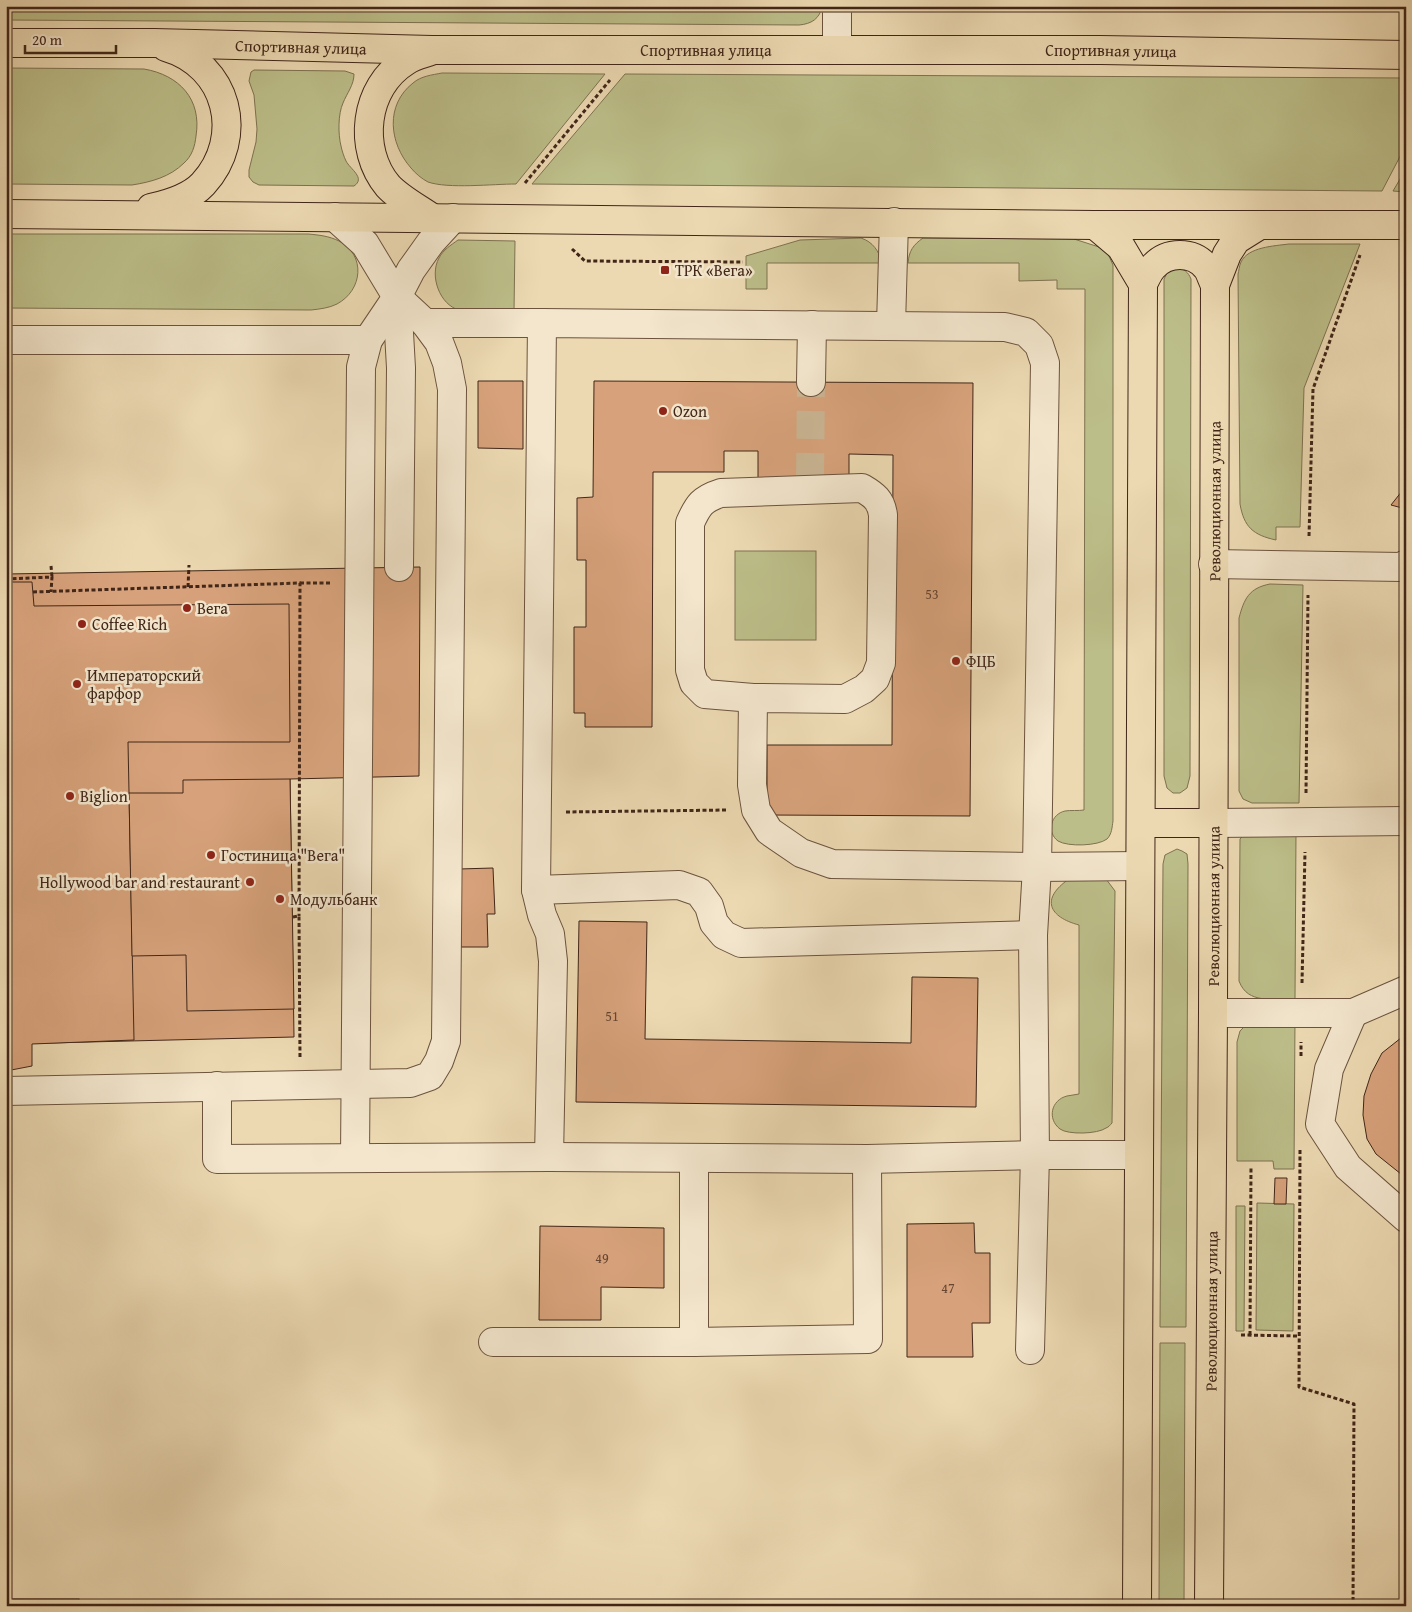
<svg xmlns="http://www.w3.org/2000/svg" width="1412" height="1612" font-family="'Gentium Book Plus',serif">
  <rect width="100%" height="100%" fill="#ecd9b2"/>
  <filter id="stains"><feTurbulence type="fractalNoise" baseFrequency=".004" numOctaves="4"/><feColorMatrix values="0 0 0 0 .2 0 0 0 0 .09 0 0 0 0 .02 0 0 0 .5 -.17"/></filter>
  <radialGradient id="worn" r=".72"><stop offset=".6" stop-color="#630" stop-opacity="0"/><stop offset="1" stop-color="#630" stop-opacity=".3"/></radialGradient>
  <g fill="#bcbe89" stroke="#7e7250">
    <path d="M 6,6 L 822,6 C 820,19 811,24 799,25 L 6,20 Z"/>
    <path d="M 6,68 L 144,69 C 179,75 202,99 196,136 C 195,146 192,156 184,163 C 170,177 151,182 132,185 L 6,184 Z"/>
    <path d="M 254,70 L 345,71 L 354,74 C 354,85 347,93 343,103 C 338,114 338,134 341,146 C 342,151 344,157 346,161 C 350,169 366,178 354,186 L 259,185 L 253,182 L 249,177 L 249,170 L 256,142 L 257,129 L 254,95 L 249,81 L 251,72 Z"/>
    <path d="M 442,73 L 605,74 L 516,184 C 493,184 448,189 428,182 C 422,179 415,173 411,168 C 389,143 385,105 413,83 C 421,76 432,75 442,73 Z"/>
    <polygon points="625,74 1406,78 1406,145 1382,191 532,184"/>
    <polygon points="1406,169 1406,192 1393,191"/>
    <path d="M 6,234 L 308,234 C 319,235 329,236 339,241 C 366,255 363,290 337,304 C 329,308 320,309 311,310 L 6,308 Z"/>
    <path d="M 861,238 C 873,242 879,251 882,263 L 767,263 L 767,289 L 746,289 L 746,256 L 800,240 Z"/>
    <path d="M 923,238 L 1074,239 L 1099,247 L 1108,254 L 1113,265 L 1113,821 C 1112,827 1112,834 1107,839 C 1098,846 1068,847 1058,841 C 1046,832 1051,814 1065,811 C 1071,810 1078,811 1084,810 L 1085,289 L 1057,289 L 1057,280 L 1019,281 L 1019,263 L 908,263 C 909,251 913,245 923,238 Z"/>
    <path d="M 458,240 L 515,241 L 514,312 C 499,312 472,314 459,310 C 440,305 429,276 439,258 C 443,250 451,245 458,240 Z"/>
    <path d="M 1289,244 L 1360,244 L 1304,388 L 1300,527 L 1276,527 L 1276,540 C 1253,535 1244,527 1240,504 L 1238,274 C 1239,271 1239,266 1241,262 C 1248,247 1274,246 1289,244 Z"/>
    <path d="M 1176,268 C 1185,269 1188,272 1191,279 L 1190,776 L 1187,788 L 1180,793 L 1173,793 L 1167,788 L 1164,776 L 1164,279 L 1168,271 Z"/>
    <rect x="735" y="551" width="81" height="89"/>
    <path d="M 1270,584 L 1303,585 L 1299,803 L 1252,803 L 1243,799 L 1239,791 L 1239,618 C 1244,599 1249,588 1270,584 Z"/>
    <path d="M 1296,831 L 1295,999 C 1273,998 1248,1005 1239,981 L 1240,839 L 1245,833 Z"/>
    <polygon points="1177,849 1182,851 1187,854 1188,864 1186,1327 1160,1327 1163,864 1165,855"/>
    <path d="M 1069,879 L 1106,879 L 1115,891 L 1112,1123 C 1110,1125 1109,1127 1106,1128 C 1098,1134 1068,1135 1060,1129 C 1047,1119 1051,1100 1067,1096 C 1071,1095 1075,1095 1079,1094 L 1079,925 C 1049,917 1040,899 1069,879 Z"/>
    <polygon points="1295,1019 1294,1169 1274,1169 1273,1161 1237,1161 1237,1042 1240,1031 1246,1025"/>
    <polygon points="1257,1203 1294,1204 1293,1331 1256,1330"/>
    <polygon points="1236,1206 1245,1206 1244,1331 1236,1331"/>
    <polygon points="1160,1343 1185,1343 1184,1606 1159,1606"/>
  </g>
  <g fill="#d7a27b" stroke="#412618">
    <polygon points="478,381 523,381 523,449 478,448"/>
    <polygon points="594,381 973,383 970,816 767,815 767,745 892,745 893,455 849,454 849,481 758,481 758,451 724,451 724,472 653,472 652,727 585,727 585,713 574,713 574,627 586,627 586,560 577,560 577,498 593,497"/>
    <polygon points="1406,486 1406,509 1391,505"/>
    <polygon points="420,567 419,776 290,779 294,1037 6,1044 6,574"/>
    <polygon points="6,582 32,582 34,606 289,604 290,742 128,742 134,1040 32,1044 32,1066 6,1071"/>
    <polygon points="290,779 294,1009 187,1011 186,955 132,956 129,793 183,793 183,780"/>
    <polygon points="493,868 495,914 487,914 488,947 461,947 459,869"/>
    <polygon points="579,921 647,922 645,1039 911,1043 912,977 978,978 976,1107 576,1102"/>
    <polygon points="1406,1034 1406,1178 1376,1154 1367,1139 1363,1115 1364,1096 1371,1074 1382,1053"/>
    <polygon points="1275,1178 1287,1178 1286,1204 1274,1204"/>
    <polygon points="974,1223 975,1253 990,1253 990,1323 972,1323 973,1357 907,1357 907,1224"/>
    <polygon points="540,1226 664,1228 664,1288 601,1287 601,1320 539,1320"/>
    <rect x="6" y="1599" width="73" height="7"/>
  </g>
  <g fill="none" stroke-linecap="round" stroke-linejoin="round">
    <polyline stroke="#cab593" stroke-width="28" stroke-dasharray="28 14" stroke-linecap="butt" points="810,481 811,382"/>
    <defs>
      <g id="minor">
        <polyline points="837,49 837,6"/>
        <polyline points="397,297 401,368 399,567"/>
        <polyline points="425,323 542,323"/>
        <polyline points="891,325 894,222"/>
        <polyline points="6,340 368,340"/>
        <polyline points="811,382 812,325"/>
        <polyline points="1213,564 1402,567 1406,564"/>
        <path d="M 753,698 L 705,694 L 694,683 L 690,670 L 690,523 C 698,505 702,499 721,493 L 862,488 C 874,495 881,500 883,515 L 881,663 L 875,679 L 864,689 L 845,699 L 753,698 L 752,785 L 756,810 L 769,831 L 801,853 L 832,864 L 1037,867 L 1140,866"/>
        <polyline points="1213,823 1406,821"/>
        <polyline points="536,890 679,885 699,892 709,906 714,923 724,935 741,943 1033,935"/>
        <polyline points="1213,1013 1353,1013 1329,1069 1320,1124 1348,1167 1406,1218"/>
        <polyline points="1353,1013 1406,990"/>
        <polyline points="217,1086 217,1159 549,1157 867,1159 1035,1155 1138,1155"/>
        <polyline points="6,1091 410,1083 430,1076 439,1061 446,1041 452,389 447,363 439,342 425,323 397,297 365,244 335,217"/>
        <polyline points="549,1157 553,961 550,934 542,915 536,890 542,323 1005,327 1026,332 1039,345 1045,363 1037,867 1033,935 1035,1155 1030,1350"/>
        <polyline points="355,1158 361,367 368,340 397,297 411,270 431,242 453,218"/>
        <polyline points="493,1342 694,1342 694,1159"/>
        <polyline points="694,1342 868,1339 867,1159"/>
      </g>
      <g id="major">
        <path id="s1" d="M 6,43 L 154,43 L 432,50 L 1101,50 L 1406,55"/>
        <path d="M 431,51 C 423,54 413,56 406,61 C 364,87 357,149 388,186 C 400,199 418,208 432,218"/>
        <path d="M 151,208 C 169,204 190,198 203,184 C 246,137 228,65 166,47"/>
        <polyline points="6,214 1095,225 1406,225"/>
        <polyline points="1095,225 1121,247 1143,284 1137,1606"/>
        <path d="M 1143,284 C 1146,278 1149,271 1153,267 C 1167,251 1193,251 1206,267 C 1210,271 1212,280 1215,285"/>
        <polyline points="1141,823 1213,823"/>
        <path id="s2" d="M 1209,1606 L 1213,1013 L 1215,285 L 1227,254 L 1236,240 L 1260,225"/>
      </g>
    </defs>
    <use href="#minor" stroke="#6c533e" stroke-width="30"/>
    <use href="#major" stroke="#412618" stroke-width="30"/>
    <g stroke="#412618" stroke-width="3" stroke-dasharray="4 2.5" stroke-linecap="butt">
      <polyline points="1094,6 1099,11"/>
      <polyline points="525,183 610,80"/>
      <polyline points="572,249 585,261 743,262"/>
      <polyline points="1309,536 1313,389 1360,255"/>
      <polyline points="51,566 52,577"/>
      <polyline points="6,579 52,577 51,592"/>
      <polyline points="300,583 330,583"/>
      <polyline points="188,587 189,565"/>
      <polyline points="33,592 300,583 299,916"/>
      <polyline points="1306,793 1308,595"/>
      <polyline points="566,812 727,810"/>
      <polyline points="293,917 299,916 300,1057"/>
      <polyline points="1302,983 1305,852"/>
      <polyline points="1301,1056 1301,1042"/>
      <polyline points="1300,1150 1299,1387 1354,1404 1353,1606"/>
      <polyline points="1241,1335 1299,1336"/>
      <polyline points="1250,1335 1251,1167"/>
    </g>
    <use href="#minor" stroke="#f3e6cd" stroke-width="28"/>
    <use href="#major" stroke="#ecd9b2" stroke-width="28"/>
  </g>
  <g fill="#8f2418" stroke="#f3e6cd" stroke-width="2">
    <rect x="660" y="265" width="10" height="10" rx="2.5"/>
    <circle cx="663" cy="411" r="5"/>
    <circle cx="187" cy="608" r="5"/>
    <circle cx="82" cy="624" r="5"/>
    <circle cx="956" cy="661" r="5"/>
    <circle cx="77" cy="684" r="5"/>
    <circle cx="70" cy="796" r="5"/>
    <circle cx="211" cy="855" r="5"/>
    <circle cx="250" cy="882" r="5"/>
    <circle cx="280" cy="899" r="5"/>
  </g>
  <g text-anchor="middle" dominant-baseline="central" stroke-width="5" stroke-linejoin="round" paint-order="stroke">
    <g font-size="14" fill="#664531">
      <text x="932" y="594">53</text>
      <text x="612" y="1016">51</text>
      <text x="602" y="1258">49</text>
      <text x="948" y="1288">47</text>
    </g>
    <g font-size="16" fill="#412618" stroke="#f3e6cd">
      <text stroke="none"><textPath href="#s1" startOffset="295">Спортивная улица</textPath></text>
      <text stroke="none"><textPath href="#s1" startOffset="700">Спортивная улица</textPath></text>
      <text stroke="none"><textPath href="#s1" startOffset="1105">Спортивная улица</textPath></text>
      <text stroke="none"><textPath href="#s2" startOffset="1105">Революционная улица</textPath></text>
      <text stroke="none"><textPath href="#s2" startOffset="700">Революционная улица</textPath></text>
      <text stroke="none"><textPath href="#s2" startOffset="295">Революционная улица</textPath></text>
    </g>
    <g font-size="16" fill="#412618" stroke="#f3e6cd" text-anchor="start">
      <text x="675" y="270">ТРК «Вега»</text>
      <text x="673" y="411">Ozon</text>
      <text x="197" y="608">Вега</text>
      <text x="92" y="624">Coffee Rich</text>
      <text x="966" y="661">ФЦБ</text>
      <text x="87" y="675">Императорский<tspan x="87" dy="18">фарфор</tspan></text>
      <text x="80" y="796">Biglion</text>
      <text x="221" y="855">Гостиница "Вега"</text>
      <text x="240" y="882" text-anchor="end">Hollywood bar and restaurant</text>
      <text x="290" y="899">Модульбанк</text>
    </g>
  </g>
  <rect width="1412" height="1612" fill="none" stroke="#ecd9b2" stroke-width="25"/>
  <rect x="8" y="8" width="1397" height="1597" fill="none" stroke="#412618" stroke-width="2.5"/>
  <rect x="12" y="12" width="1387" height="1587" fill="none" stroke="#412618"/>
  <path d="M25 45v8h91v-8" fill="none" stroke="#412618" stroke-width="2.5"/>
  <text x="32" y="45" font-size="15" fill="#412618" stroke="#f3e6cd" stroke-width="4" paint-order="stroke">20 m</text>
  <rect width="100%" height="100%" filter="url(#stains)"/>
  <rect width="100%" height="100%" fill="url(#worn)"/>
</svg>
